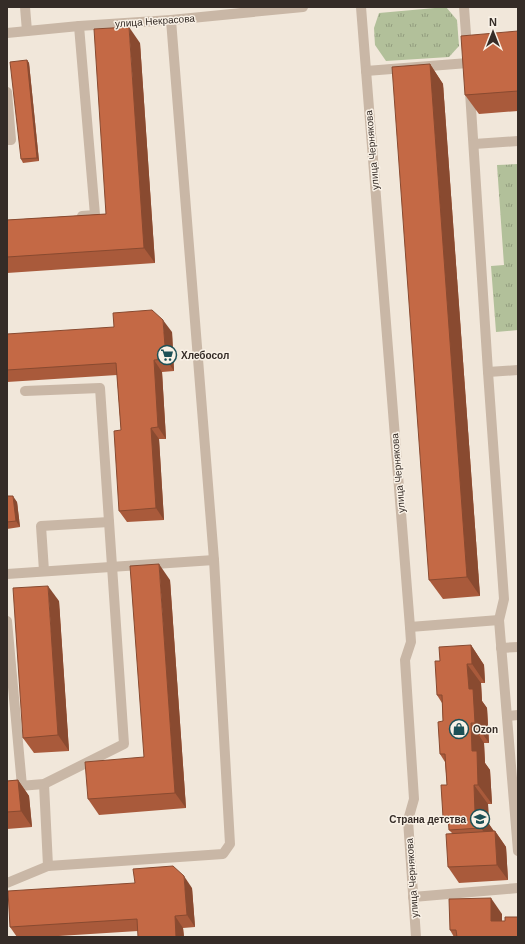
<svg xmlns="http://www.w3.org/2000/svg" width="525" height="944" font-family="Helvetica,sans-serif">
  <defs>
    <pattern id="grass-tufts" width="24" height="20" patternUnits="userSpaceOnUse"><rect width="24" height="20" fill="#b2c09a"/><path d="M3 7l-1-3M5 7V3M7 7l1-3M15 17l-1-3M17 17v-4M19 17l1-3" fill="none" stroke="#929c7e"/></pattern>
  </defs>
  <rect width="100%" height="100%" fill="#f1e7da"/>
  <g fill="url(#grass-tufts)">
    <polygon points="446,7 457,20 459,46 449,57 386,61 375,45 374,28 379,13"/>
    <polygon points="518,164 518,330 496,332 491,266 504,265 497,165"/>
  </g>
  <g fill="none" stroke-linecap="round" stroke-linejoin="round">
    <g stroke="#c9b7a6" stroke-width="10">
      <polyline points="25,7 27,31"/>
      <polyline points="361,7 410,627 411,642 405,660 414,799 408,820 416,937"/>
      <polyline points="464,7 467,48"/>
      <polyline points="79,26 95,215 82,216"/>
      <polyline points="7,33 79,26 171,20 303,7"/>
      <polyline points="366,71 468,63"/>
      <polyline points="7,92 11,140 7,140"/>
      <polyline points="470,92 488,372 504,599 499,620 518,851"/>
      <polyline points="474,144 518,141"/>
      <polyline points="488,372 518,370"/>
      <polyline points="44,571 41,526 109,522"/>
      <polyline points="7,574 214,560"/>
      <polyline points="7,621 22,786"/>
      <polyline points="410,627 499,620"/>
      <polyline points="501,648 518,647"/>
      <polyline points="507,716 518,715"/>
      <polyline points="44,784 48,866"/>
      <polyline points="7,787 44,784 124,744 100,388 25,391"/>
      <polyline points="7,883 48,866 223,854 230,844 214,560 171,20"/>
      <polyline points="413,897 518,888"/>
    </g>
  </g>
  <g fill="#a95a3b">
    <polygon points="518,31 518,111 479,114 465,95"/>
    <polygon points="140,43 155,263 7,273 7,220 106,214"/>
    <polygon points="27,60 29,63 39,161 23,163 21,159"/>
    <polygon points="430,64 443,84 480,596 443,599 429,580"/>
    <polygon points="172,332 174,371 162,372 166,439 159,439 164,520 127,522 119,511 121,430 117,375 7,382 7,334"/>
    <polygon points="7,496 17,502 20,527 7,529"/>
    <polygon points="170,580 186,808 99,815 88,799 144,757"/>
    <polygon points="59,601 69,751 34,753 23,738"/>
    <polygon points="471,645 484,665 485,683 481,683 482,701 487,708 489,743 484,743 485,763 490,770 492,804 488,804 489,824 493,831 495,831 506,847 508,880 459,883 448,867 452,833 449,830 449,825 443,817 447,785 445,762 440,754 443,721 442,703 437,695"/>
    <polygon points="18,780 29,796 32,827 7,829 7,781"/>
    <polygon points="192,888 195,927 183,928 184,937 138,937 138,931 43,937 17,937 10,927"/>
    <polygon points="502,914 502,921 518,937 454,937 450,930"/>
  </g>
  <g fill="#894a30">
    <polygon points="129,27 140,43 155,263 144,248"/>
    <polygon points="27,60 29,63 39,161 37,158"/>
    <polygon points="430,64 443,84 480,596 467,577"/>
    <polygon points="163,320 172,332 174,371 166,359"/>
    <polygon points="154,360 162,372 166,439 158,427"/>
    <polygon points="151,428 159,439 164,520 156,508"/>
    <polygon points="13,496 17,502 20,527 16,521"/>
    <polygon points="159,564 170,580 186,808 175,793"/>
    <polygon points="48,586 59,601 69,751 58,735"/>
    <polygon points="471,645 484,665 485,683 472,664"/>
    <polygon points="467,664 481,683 482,701 487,708 489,743 475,723 469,689"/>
    <polygon points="471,723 484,743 485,763 490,770 492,804 478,785 472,751"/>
    <polygon points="18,780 29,796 32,827 21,811"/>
    <polygon points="474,785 488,804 489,824 494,831 494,847 481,828 475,812"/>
    <polygon points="495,831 506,847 508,880 497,865"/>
    <polygon points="184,876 192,888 195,927 187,915"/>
    <polygon points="491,898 502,914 502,937 491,921"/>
    <polygon points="175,916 183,928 184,937 176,937"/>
  </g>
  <g fill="#c46945" stroke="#894a30">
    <polygon points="129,27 144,248 7,257 7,220 106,214 94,29"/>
    <polygon points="518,31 518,91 465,95 461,36"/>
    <polygon points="27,60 37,158 21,159 10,62"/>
    <polygon points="430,64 467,577 429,580 392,67"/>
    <polygon points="152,310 163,320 166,359 154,360 158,427 151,428 156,508 119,511 114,431 121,430 116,363 7,370 7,334 114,327 113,313"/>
    <polygon points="7,496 13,496 16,521 7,522"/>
    <polygon points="159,564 175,793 88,799 85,762 144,757 130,566"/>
    <polygon points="48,586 58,735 23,738 13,588"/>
    <polygon points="471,645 472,664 467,664 469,689 473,689 475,723 471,723 472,751 477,751 478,785 474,785 475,812 480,812 481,828 449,830 448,816 443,817 441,785 447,785 445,754 440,754 438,722 443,721 442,695 437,695 435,661 440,661 439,647"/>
    <polygon points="18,780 21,811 7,812 7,781"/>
    <polygon points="495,831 497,865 448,867 446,834"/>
    <polygon points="173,866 184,876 187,915 175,916 176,937 138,937 137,919 10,927 8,891 135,883 133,869"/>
    <polygon points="491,898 491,921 505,921 505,917 518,917 518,937 457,937 456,930 450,930 449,899"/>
  </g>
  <defs>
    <symbol id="supermarket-ring" viewBox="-11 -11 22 22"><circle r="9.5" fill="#f9f1e6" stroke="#1d5056" stroke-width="1.5"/><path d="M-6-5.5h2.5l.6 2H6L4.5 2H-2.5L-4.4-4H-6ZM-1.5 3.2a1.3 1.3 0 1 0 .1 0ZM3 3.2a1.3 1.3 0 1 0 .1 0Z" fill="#1d5056"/></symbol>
    <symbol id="shop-ring" viewBox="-11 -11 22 22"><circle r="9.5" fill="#f9f1e6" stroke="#1d5056" stroke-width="1.5"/><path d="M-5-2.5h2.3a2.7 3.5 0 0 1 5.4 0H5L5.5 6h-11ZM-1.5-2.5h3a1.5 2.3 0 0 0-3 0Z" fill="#1d5056"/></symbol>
    <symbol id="school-ring" viewBox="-11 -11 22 22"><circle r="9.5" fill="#f9f1e6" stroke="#1d5056" stroke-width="1.5"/><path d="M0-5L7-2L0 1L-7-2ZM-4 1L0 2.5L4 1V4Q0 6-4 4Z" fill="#1d5056"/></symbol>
  </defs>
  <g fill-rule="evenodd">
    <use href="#supermarket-ring" x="156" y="344" width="22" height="22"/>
    <use href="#shop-ring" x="448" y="718" width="22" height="22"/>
    <use href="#school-ring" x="469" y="808" width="22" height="22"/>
  </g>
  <g text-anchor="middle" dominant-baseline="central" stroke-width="3" stroke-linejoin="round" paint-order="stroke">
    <g font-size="10" fill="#352c27" stroke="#f9f1e6">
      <text transform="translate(155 21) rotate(-4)">улица Некрасова</text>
      <text transform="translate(372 150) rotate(-95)">улица Чернякова</text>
      <text transform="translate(398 473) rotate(-95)">улица Чернякова</text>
      <text transform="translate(412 878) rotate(-94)">улица Чернякова</text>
    </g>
    <g font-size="10" font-weight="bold" fill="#352c27" stroke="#f9f1e6" text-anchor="start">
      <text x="181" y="355">Хлебосол</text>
      <text x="473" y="729">Ozon</text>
      <text x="466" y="819" text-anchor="end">Страна детства</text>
    </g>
  </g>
  <rect width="525" height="944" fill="none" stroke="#352c27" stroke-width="16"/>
  <g transform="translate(493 32)" stroke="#f9f1e6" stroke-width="3" paint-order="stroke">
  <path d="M0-3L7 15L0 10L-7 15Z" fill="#352c27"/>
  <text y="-6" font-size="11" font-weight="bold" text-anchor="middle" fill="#352c27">N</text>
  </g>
</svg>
